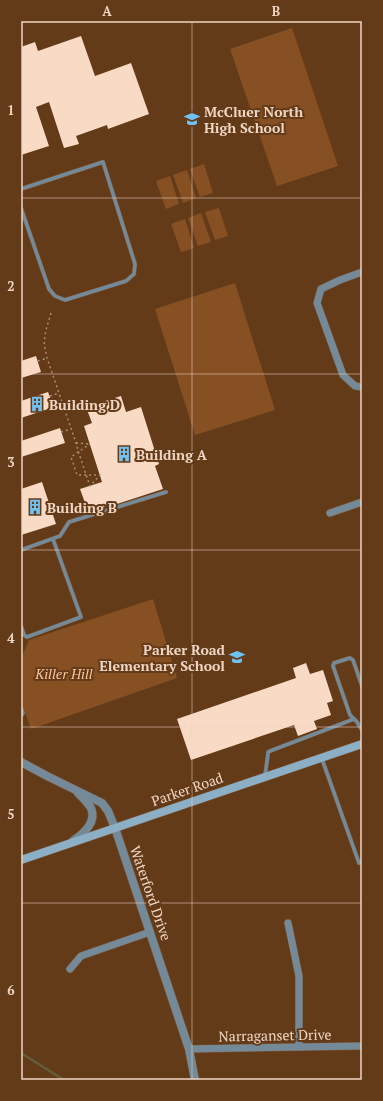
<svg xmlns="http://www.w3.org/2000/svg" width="383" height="1101" font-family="'PT Serif',serif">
  <rect width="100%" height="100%" fill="#643b19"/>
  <g fill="#865023">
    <polygon points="292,28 338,166 277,186 230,49"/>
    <polygon points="204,164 213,193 200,197 190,169"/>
    <polygon points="187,170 196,198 183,203 173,175"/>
    <polygon points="170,176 179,204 166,209 156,181"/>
    <polygon points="219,208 228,236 215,240 205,212"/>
    <polygon points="201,213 211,242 198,246 188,218"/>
    <polygon points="185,219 194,248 181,252 171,224"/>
    <polygon points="235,283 275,410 195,435 155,309"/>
    <polygon points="153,599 177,678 31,729 21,700 21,659 29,640"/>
  </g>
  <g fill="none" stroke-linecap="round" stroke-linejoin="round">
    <polyline stroke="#625e3b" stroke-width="2.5" points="21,1053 64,1080"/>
  </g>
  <g fill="#f9dac4">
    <polygon points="81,36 95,76 131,63 149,114 108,129 107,125 76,136 79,144 64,148 49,102 36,107 49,146 21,155 21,47 35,42 38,51"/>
    <polygon points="36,356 41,372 21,378 21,361"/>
    <polygon points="48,392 54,407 21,418 21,401"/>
    <polygon points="121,396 126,412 141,407 159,464 155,466 163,489 117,504 116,501 88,511 80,489 102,482 84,426 92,423 86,407"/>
    <polygon points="60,428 65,443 21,457 21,441"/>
    <polygon points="42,482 56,524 21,535 21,489"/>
    <polygon points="306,663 310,674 323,670 333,701 327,703 331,715 314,721 317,729 298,736 294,725 191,760 177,719 296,678 293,668"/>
  </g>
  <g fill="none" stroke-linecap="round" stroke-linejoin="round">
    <defs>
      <g id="service">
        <polyline points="21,189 103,162 135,264 134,274 126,281 65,300 55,296 49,289 21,208"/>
        <polyline points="21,550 60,536 69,522 166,492"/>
        <polyline points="21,626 24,635 27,637 81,617 53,539"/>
        <polyline points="362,686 353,660 350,658 334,663 333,666 350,715 357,722 362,730"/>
        <polyline points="21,707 23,713 21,716"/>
        <polyline points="322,759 359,863 362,861"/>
        <polyline points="265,776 268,754 268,752 270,751 354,719"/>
      </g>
      <g id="minor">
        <polyline points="362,272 340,280 321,289 317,303 343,375 355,386 362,387"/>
        <polyline points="330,513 362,502"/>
        <polyline points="288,923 299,976 299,1047"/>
        <polyline points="70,969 81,956 150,932"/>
        <polyline points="189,1049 362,1046"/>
      </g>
      <g id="tertiary">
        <polyline points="21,762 47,776 102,803 108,811 115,828 189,1049 195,1080"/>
        <path d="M 73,841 C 84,833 97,822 91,808 C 88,803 82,797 78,793"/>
      </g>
      <polyline id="secondary" points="21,860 362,744"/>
    </defs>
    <use href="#service" stroke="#7d5738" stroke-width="4.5"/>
    <use href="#minor" stroke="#7d5738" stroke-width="8"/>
    <use href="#tertiary" stroke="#7d5738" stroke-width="9"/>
    <use href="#secondary" stroke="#7d5738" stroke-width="9"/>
    <g stroke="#ac8b71" stroke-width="1.5" stroke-dasharray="2 3" stroke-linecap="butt">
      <path d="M 51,313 L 46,330 L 44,342 L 47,358 L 76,443 C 80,457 85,472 90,486 L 100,475 L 77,475 L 71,457 L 90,444"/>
      <polyline points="38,361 47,358"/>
      <polyline points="50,396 59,393"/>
      <polyline points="61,432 71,429"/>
      <polyline points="76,443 90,444"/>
    </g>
    <use href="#service" stroke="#748a99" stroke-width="3.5"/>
    <use href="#minor" stroke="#748a99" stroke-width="7"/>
    <use href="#tertiary" stroke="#748a99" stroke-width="8"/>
    <use href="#secondary" stroke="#8cafc6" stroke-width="8"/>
  </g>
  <path fill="none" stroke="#efd6c4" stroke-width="1" stroke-opacity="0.55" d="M 192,21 L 192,1080M 21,198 L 362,198M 21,374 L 362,374M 21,550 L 362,550M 21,727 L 362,727M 21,903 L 362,903"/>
  <defs>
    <symbol id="school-bare" viewBox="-9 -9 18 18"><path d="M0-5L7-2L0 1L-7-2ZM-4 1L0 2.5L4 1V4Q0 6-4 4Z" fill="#70c2f4" stroke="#643b19" stroke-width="2.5" paint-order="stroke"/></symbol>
    <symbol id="building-bare" viewBox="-9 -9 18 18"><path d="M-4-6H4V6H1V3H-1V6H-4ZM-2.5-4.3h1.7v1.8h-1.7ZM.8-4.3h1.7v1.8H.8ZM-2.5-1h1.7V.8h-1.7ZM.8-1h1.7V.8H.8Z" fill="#70c2f4" stroke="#643b19" stroke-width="2.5" paint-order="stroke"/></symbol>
  </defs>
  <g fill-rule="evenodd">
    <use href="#school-bare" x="181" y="108" width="22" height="22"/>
    <use href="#building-bare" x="26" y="393" width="22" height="22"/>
    <use href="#building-bare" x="113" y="443" width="22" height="22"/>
    <use href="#building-bare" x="24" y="496" width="22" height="22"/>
    <use href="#school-bare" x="226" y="646" width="22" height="22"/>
  </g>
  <g text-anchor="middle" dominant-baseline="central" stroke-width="4" stroke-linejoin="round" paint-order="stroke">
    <g font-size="14" font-weight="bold" fill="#efd6c4" stroke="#643b19" text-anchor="start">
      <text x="204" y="111">McCluer North<tspan x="204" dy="16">High School</tspan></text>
      <text x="49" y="404">Building D</text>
      <text x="136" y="454">Building A</text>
      <text x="47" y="507">Building B</text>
      <text x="225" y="649" text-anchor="end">Parker Road<tspan x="225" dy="16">Elementary School</tspan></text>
    </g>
    <g font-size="14" font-style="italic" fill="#fbc59d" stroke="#643b19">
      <text x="64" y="673">Killer Hill</text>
    </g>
    <g font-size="14" fill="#efd6c4" stroke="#643b19">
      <text transform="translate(187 789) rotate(-19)">Parker Road</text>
      <text transform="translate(151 893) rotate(71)">Waterford Drive</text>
      <text transform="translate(275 1035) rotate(-1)">Narraganset Drive</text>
    </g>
  </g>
  <rect width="383" height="1101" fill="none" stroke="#643b19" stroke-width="44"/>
  <rect x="22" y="22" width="339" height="1057" fill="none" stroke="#efd6c4" stroke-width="1.5"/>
  <g font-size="13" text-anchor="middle" font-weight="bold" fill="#efd6c4">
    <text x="107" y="16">A</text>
    <text x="276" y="16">B</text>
    <text x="11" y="115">1</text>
    <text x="11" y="291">2</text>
    <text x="11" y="467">3</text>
    <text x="11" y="643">4</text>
    <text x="11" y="819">5</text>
    <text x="11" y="995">6</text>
  </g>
</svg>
